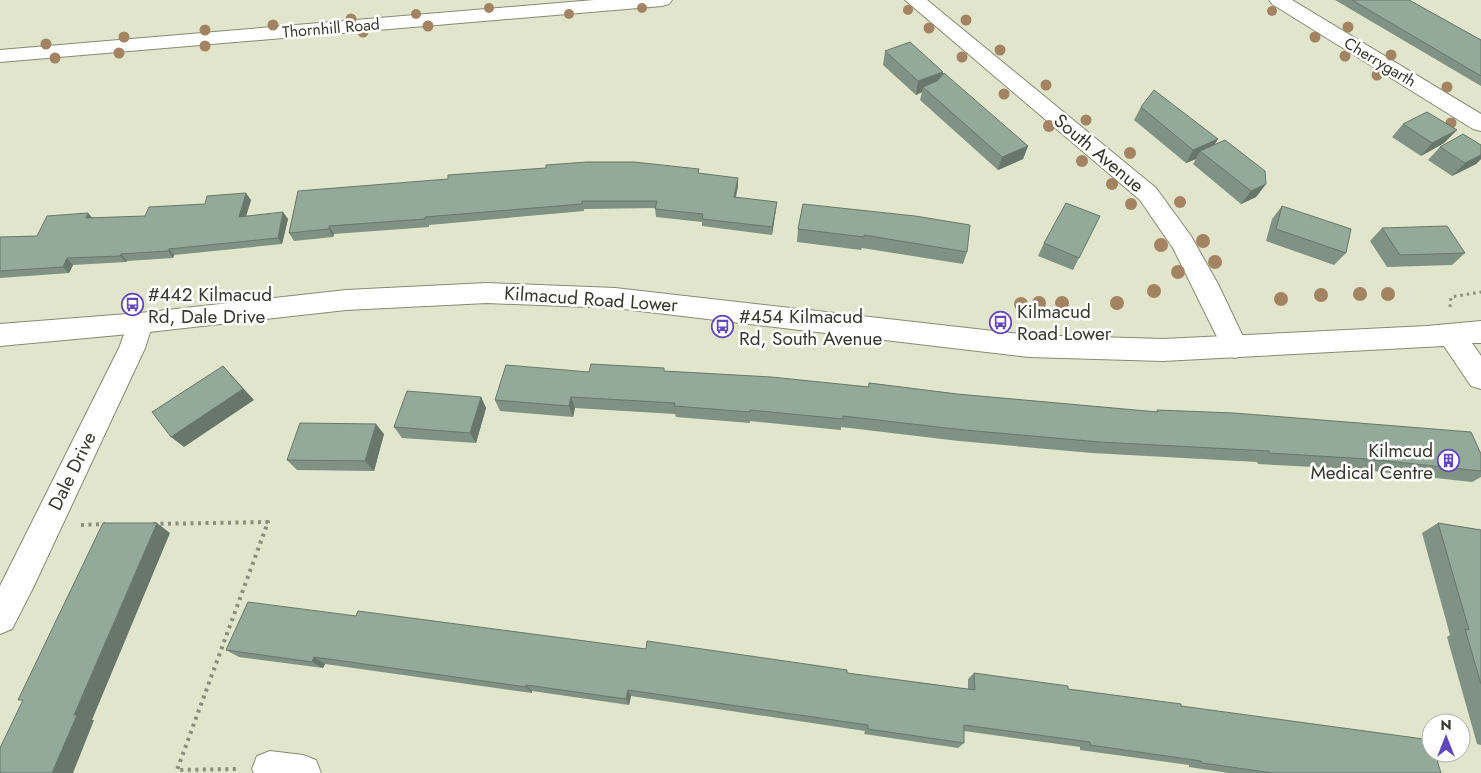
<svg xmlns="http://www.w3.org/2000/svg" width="1481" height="773" font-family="Jost,sans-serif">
  <rect width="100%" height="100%" fill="#e0e5cb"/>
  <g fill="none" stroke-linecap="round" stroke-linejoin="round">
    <defs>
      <g id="street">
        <polygon points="594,0 672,0 669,4 662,6 0,62 0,50"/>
        <polygon points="905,0 927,0 1156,188 1191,236 1218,284 1248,347 1244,355 1235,358 1226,355 1173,248 1140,200"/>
        <polygon points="1269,0 1292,0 1481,114 1481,131 1473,129 1272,4"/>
        <polygon points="140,313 149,316 153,323 145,348 33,588 12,629 0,634 0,586 119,348 131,316"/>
        <polygon points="270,751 303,755 316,760 321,773 254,773 252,769 257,756"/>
      </g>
      <polygon id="secondary" points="487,283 615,288 1029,335 1163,339 1427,326 1481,321 1481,343 1472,343 1481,356 1481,389 1471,386 1444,346 1163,361 1029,357 615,308 487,303 346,310 140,333 0,346 0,324 140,313 346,290"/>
    </defs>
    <use href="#street" stroke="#868b73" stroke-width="2"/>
    <use href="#secondary" stroke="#868b73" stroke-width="2"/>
    <polyline stroke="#898d7b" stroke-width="3" stroke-dasharray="2.5 4" stroke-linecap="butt" points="1450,307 1451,297 1481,292"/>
    <g stroke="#898d7b" stroke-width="4" stroke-dasharray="3 4.5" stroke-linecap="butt">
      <polyline points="153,524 268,522 177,770 239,769"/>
      <polyline points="81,525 105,524"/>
    </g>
    <use href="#street" fill="#fff" fill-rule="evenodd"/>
    <use href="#secondary" fill="#fff" fill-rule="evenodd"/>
  </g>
  <g fill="#a38362">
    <circle cx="489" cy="8" r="5"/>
    <circle cx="642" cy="8" r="5"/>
    <circle cx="908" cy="10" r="5"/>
    <circle cx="1272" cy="11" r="5"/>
    <circle cx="416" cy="14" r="5"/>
    <circle cx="569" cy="14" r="5"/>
    <circle cx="351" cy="19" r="5.5"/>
    <circle cx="966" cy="20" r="5.5"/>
    <circle cx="273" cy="25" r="5.5"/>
    <circle cx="428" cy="26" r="5.5"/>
    <circle cx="1348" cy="27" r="5.5"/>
    <circle cx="929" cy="28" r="5.5"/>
    <circle cx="205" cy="30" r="5.5"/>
    <circle cx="363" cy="32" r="5.5"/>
    <circle cx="124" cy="37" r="5.5"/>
    <circle cx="1315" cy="37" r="5.5"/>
    <circle cx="46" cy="44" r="5.5"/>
    <circle cx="205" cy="46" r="5.5"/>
    <circle cx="1000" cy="50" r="5.5"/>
    <circle cx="119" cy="53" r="5.5"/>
    <circle cx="1391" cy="55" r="5.5"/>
    <circle cx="1345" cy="56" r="5.5"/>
    <circle cx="962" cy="57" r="5.5"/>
    <circle cx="55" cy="58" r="5.5"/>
    <circle cx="1377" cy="75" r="5.5"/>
    <circle cx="1046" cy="85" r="5.5"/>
    <circle cx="1447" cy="87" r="5.5"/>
    <circle cx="1004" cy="94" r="5.5"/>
    <circle cx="1086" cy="120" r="5.5"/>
    <circle cx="1451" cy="123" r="5.5"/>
    <circle cx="1049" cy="126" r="6"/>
    <circle cx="1130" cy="153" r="6"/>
    <circle cx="1082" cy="161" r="6"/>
    <circle cx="1112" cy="184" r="6"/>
    <circle cx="1180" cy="202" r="6"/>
    <circle cx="1131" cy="204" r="6"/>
    <circle cx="1203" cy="241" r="7"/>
    <circle cx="1161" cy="245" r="7"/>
    <circle cx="1215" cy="262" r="7"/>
    <circle cx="1178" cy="272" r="7"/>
    <circle cx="1154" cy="291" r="7"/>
    <circle cx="1360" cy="294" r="7"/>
    <circle cx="1388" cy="294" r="7"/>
    <circle cx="1321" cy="295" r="7"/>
    <circle cx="1281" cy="299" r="7"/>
    <circle cx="1039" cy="303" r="7"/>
    <circle cx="1062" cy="303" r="7"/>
    <circle cx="1117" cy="303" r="7"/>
    <circle cx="1021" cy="304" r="7"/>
  </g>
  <g fill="#7f9283">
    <polygon points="1335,0 1409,0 1481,40 1481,86"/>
    <polygon points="885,51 943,72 943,75 1028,146 1023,159 998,170 920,100 922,92 916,95 883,65"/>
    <polygon points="1141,107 1218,139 1214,145 1266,184 1256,197 1241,204 1193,164 1196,159 1186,163 1134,120"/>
    <polygon points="1403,124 1457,130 1444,143 1421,156 1392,137"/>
    <polygon points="1481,145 1481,159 1476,164 1452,176 1428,160 1440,147"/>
    <polygon points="700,174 738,178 738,186 736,197 776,209 772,235 702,226 702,222 656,217 655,208 584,209 584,211 429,225 429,227 334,234 333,237 294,241 289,233 298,191"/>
    <polygon points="251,200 246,216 288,219 282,244 174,255 173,258 127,261 126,262 73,265 69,273 0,278 0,237 37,236 88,213 92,218 145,216 205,204"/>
    <polygon points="803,204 967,252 963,264 862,248 861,250 797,242 798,229"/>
    <polygon points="1282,206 1346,253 1334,265 1266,241 1272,219"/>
    <polygon points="1100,216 1073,270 1038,256 1044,243"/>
    <polygon points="1382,228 1465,253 1452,265 1387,267 1370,241"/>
    <polygon points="664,371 868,387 869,383 957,394 1156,412 1157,410 1481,454 1481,477 1472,482 1354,469 1258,464 1257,462 1092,453 959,441 841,427 841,430 750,421 750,423 676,417 675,414 575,408 573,417 500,411 495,400 589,372"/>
    <polygon points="481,397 486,408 476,443 402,438 394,427"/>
    <polygon points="384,434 374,471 297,470 287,460"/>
    <polygon points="1438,523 1481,530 1481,745 1477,744 1447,637 1450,635 1422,533"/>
    <polygon points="356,616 646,649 847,673 968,689 968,679 974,673 1068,689 1181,706 1441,773 1229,773 1189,767 1189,765 1080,750 1080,747 964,731 964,743 958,748 864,734 865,731 631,696 629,705 532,691 532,693 325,664 323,668 239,657 226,650"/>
  </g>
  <g fill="#68776a">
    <polygon points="943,72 940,85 923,87 922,92 916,95 918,81"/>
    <polygon points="1457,130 1444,143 1421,156 1432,143"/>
    <polygon points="1218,139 1210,152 1200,151 1196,159 1186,163 1193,150"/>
    <polygon points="1028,146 1023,159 998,170 1002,157"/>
    <polygon points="1481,155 1481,159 1476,164 1452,176 1465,163"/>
    <polygon points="738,178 738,186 734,204 734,197"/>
    <polygon points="1266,184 1256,197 1241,204 1251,191"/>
    <polygon points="246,193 251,200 244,223 239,217"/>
    <polygon points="777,202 776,209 772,235 772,227"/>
    <polygon points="283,212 288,219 282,244 278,238"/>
    <polygon points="88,213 94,220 86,218"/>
    <polygon points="329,226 334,234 333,237 329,229"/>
    <polygon points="169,249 174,255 173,258 168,251"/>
    <polygon points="121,254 127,261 126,262 120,256"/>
    <polygon points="67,258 73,265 69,273 63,267"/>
    <polygon points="223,366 254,400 184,447 171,437"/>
    <polygon points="481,397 486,408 476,443 470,433"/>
    <polygon points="571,397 575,408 573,417 569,406"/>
    <polygon points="376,424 384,434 374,471 365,461"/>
    <polygon points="157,523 170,533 92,720 94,720 73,773 52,773 74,715"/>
    <polygon points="314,657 325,664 323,668 312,662"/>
    <polygon points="526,685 532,691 532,693 526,687"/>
    <polygon points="628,690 631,696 629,705 626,699"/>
  </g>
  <g fill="#94aa98" stroke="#68776a">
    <polygon points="1352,0 1409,0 1481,40 1481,76"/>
    <polygon points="910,42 943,72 918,81 885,51"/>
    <polygon points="944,73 1028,146 1002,157 923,87 937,81"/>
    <polygon points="1154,90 1218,139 1193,150 1141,107"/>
    <polygon points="1427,112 1457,130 1432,143 1403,124"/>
    <polygon points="1463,134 1481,145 1481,155 1465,163 1440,147"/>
    <polygon points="1225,140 1265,171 1266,184 1251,191 1200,151"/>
    <polygon points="587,162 634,162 699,169 698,173 738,178 734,197 777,202 772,227 702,219 703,214 655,209 657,201 582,201 582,204 425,217 425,219 329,226 329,229 289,233 298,191 448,179 448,175 546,168 546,165"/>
    <polygon points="246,193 239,217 283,212 278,238 169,249 168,251 121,254 120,256 67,258 63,267 0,271 0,237 37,236 47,216 88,213 86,218 145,216 149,207 205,204 207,196"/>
    <polygon points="1066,203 1100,216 1079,258 1044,243"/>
    <polygon points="803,204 915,216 970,225 967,252 864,235 864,237 798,229"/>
    <polygon points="1282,206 1351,229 1346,253 1276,229"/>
    <polygon points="1447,226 1465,253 1400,255 1382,228"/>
    <polygon points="591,364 664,368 664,371 771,377 869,387 869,383 957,394 1158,412 1157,410 1234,413 1471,432 1481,454 1481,471 1368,459 1269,453 1269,451 1100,442 964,430 843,416 843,419 750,410 750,412 674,406 675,403 571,397 569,406 495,400 506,365 589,372"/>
    <polygon points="223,366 243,389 171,437 152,412"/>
    <polygon points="407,391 481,397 470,433 394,427"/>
    <polygon points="300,423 376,424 365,461 287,460"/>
    <polygon points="103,523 157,523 74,715 77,715 52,773 0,773 0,748 23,700 18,700"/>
    <polygon points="1438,523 1481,530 1481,684 1465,629 1469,630"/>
    <polygon points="248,602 356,616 358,611 646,649 647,641 847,670 847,673 975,690 974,673 1068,686 1068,689 1181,704 1181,706 1431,740 1431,753 1435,753 1441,773 1273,773 1202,763 1201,761 1090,745 1090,742 964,725 964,743 868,729 868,725 628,690 626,699 526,685 526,687 314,657 312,662 226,650"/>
  </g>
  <defs>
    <symbol id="bus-ring" viewBox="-11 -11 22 22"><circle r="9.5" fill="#fff" stroke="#6246be" stroke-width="1.5"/><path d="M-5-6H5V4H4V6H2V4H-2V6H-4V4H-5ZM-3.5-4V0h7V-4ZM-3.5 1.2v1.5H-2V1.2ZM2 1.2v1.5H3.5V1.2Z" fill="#6246be"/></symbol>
    <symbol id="building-ring" viewBox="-11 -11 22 22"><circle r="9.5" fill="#fff" stroke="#6246be" stroke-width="1.5"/><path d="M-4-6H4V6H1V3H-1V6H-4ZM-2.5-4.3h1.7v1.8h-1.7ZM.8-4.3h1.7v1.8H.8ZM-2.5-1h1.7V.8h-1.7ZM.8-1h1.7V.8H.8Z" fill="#6246be"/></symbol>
  </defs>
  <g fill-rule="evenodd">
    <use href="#bus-ring" x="120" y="292" width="25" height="25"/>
    <use href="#bus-ring" x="988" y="310" width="25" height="25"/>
    <use href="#bus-ring" x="710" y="314" width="25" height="25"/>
    <use href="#building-ring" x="1436" y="448" width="25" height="25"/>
  </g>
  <g text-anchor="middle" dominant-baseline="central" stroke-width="5" stroke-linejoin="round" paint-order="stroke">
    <g font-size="16" fill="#37392f" stroke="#fff">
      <text transform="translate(331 28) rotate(-5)">Thornhill Road</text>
      <text transform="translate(1380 62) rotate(31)">Cherrygarth</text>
    </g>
    <g font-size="19" fill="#37392f" stroke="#fff">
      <text transform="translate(1099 153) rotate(40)">South Avenue</text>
      <text transform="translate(591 299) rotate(4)">Kilmacud Road Lower</text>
      <text transform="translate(72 471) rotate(-64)">Dale Drive</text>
    </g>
    <g font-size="19" fill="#37392f" stroke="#fff" text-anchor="start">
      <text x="148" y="294">#442 Kilmacud<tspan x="148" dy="22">Rd, Dale Drive</tspan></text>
      <text x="1017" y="311">Kilmacud<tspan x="1017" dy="22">Road Lower</tspan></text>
      <text x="739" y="316">#454 Kilmacud<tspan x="739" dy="22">Rd, South Avenue</tspan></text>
      <text x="1433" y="450" text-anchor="end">Kilmcud<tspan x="1433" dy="22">Medical Centre</tspan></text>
    </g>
  </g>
  <g transform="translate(1446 738)"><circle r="24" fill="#ffffff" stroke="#afb0ac"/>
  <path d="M0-4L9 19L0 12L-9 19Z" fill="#6246be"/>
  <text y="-8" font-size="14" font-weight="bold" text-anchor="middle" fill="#37392f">N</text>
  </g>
</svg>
